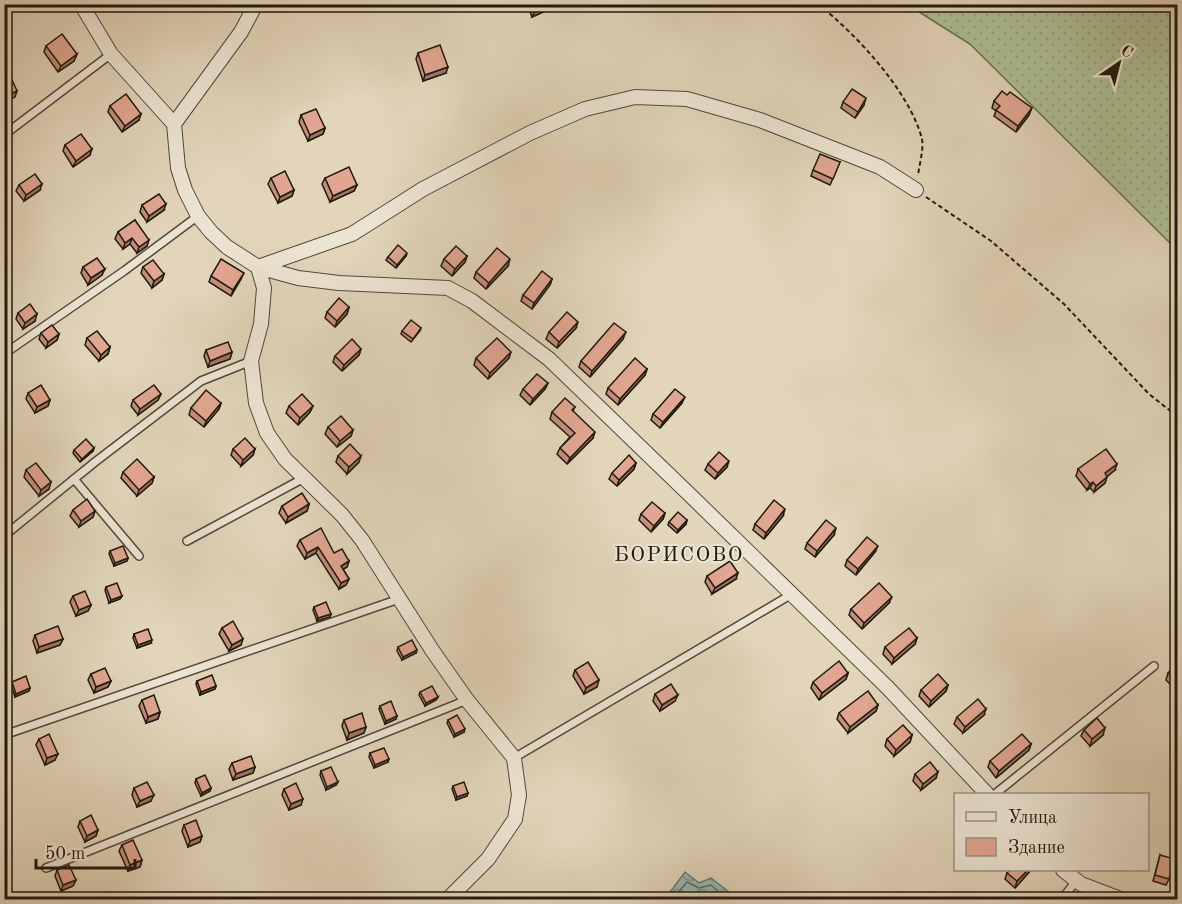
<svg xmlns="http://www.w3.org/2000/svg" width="1182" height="904" font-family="'Old Standard TT',serif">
  <defs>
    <pattern id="grass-dots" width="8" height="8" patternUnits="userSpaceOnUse" patternTransform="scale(1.5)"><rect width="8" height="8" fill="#aebe94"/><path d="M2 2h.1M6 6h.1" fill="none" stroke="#95a37e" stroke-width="1.8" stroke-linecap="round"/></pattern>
    <pattern id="water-waves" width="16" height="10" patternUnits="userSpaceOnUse" patternTransform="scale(1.5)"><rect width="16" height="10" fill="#95b8b2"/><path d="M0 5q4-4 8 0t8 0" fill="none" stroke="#79958f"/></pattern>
  </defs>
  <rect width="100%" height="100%" fill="#e2d5ba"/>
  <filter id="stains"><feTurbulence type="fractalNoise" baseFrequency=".00333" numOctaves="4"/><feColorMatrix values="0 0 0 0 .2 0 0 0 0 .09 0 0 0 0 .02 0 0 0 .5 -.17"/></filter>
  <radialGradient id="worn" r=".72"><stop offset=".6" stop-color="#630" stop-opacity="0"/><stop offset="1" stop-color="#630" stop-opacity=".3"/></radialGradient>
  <polygon fill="url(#grass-dots)" stroke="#686c51" stroke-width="1.5" points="908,5 1177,5 1177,250 970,44"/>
  <polygon fill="url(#water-waves)" stroke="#677870" stroke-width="1.5" points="685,872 699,883 711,878 738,899 665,899"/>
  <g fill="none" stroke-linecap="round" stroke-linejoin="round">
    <polyline stroke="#5b6860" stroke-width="1.5" points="672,900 687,882 699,888 711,885 728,900"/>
    <defs>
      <g id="lane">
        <polyline points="4,135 111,54"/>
        <polyline points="4,354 124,271 198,216"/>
        <polyline points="74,479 139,556"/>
        <polyline points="4,536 95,462 201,381 251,361"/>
        <polyline points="187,541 304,478"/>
        <polyline points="4,735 399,599"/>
        <polyline points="514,758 792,594"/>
        <polyline points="995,794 1154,666"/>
        <polyline points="46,868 467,700"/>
        <polyline points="1061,900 1077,880"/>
      </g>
      <g id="street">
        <polyline points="81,4 111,54 174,124"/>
        <polyline points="256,4 241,32 174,124 178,168 185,190 198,216 211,232 227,247 258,267 298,278 339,283 448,288 472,301 549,359 691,496 888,688 987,794"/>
        <polyline points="1063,870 1081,884 1123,900"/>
        <polyline points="447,900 488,859 515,819 519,795 514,758 467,700 432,650 362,540 342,515 285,459 267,433 256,403 251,361 261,324 264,288 258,267 352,234 423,189 530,133 585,109 635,97 687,99 760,120 880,167 916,190"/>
      </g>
    </defs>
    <use href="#lane" stroke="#514839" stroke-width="10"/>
    <use href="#street" stroke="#514839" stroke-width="16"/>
    <g stroke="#21190e" stroke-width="2" stroke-dasharray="4.5 3" stroke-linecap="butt">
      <path d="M 818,4 C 856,34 910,92 922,139 C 924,150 919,165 918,176"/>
      <polyline points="926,197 991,241 1064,304 1149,394 1178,417"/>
    </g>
    <use href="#lane" stroke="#ece4d2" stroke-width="7"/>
    <use href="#street" stroke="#ece4d2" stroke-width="14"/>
  </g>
  <g fill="#c28f7d" stroke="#21190e" stroke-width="1.5">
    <polygon points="527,4 552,4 550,9 532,17"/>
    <polygon points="46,46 77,54 74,61 58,72 44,52"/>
    <polygon points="418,53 446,73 423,81 416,59"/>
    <polygon points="994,101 1029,115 1016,132 994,116 996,111 992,108"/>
    <polygon points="843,102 864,105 855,118 841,108"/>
    <polygon points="110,106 139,120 122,132 108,112"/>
    <polygon points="301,115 325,128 323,134 308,141 299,122"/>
    <polygon points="65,145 90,155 73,167 63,151"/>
    <polygon points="840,162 830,185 811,176 813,170"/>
    <polygon points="271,178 294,190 292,196 278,203 268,184"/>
    <polygon points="325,178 357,185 354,191 330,202 322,184"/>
    <polygon points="19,185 40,190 24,201 16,191"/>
    <polygon points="142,205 164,210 147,222 140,212"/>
    <polygon points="135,220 147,246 137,253 130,244 123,249 115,239 118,232"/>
    <polygon points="406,256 396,268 386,260 388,257"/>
    <polygon points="467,256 465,262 452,276 441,266 444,259"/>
    <polygon points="508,266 486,289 474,278 476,272"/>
    <polygon points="83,267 102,275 88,285 81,273"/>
    <polygon points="143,267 164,274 162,280 152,288 141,273"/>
    <polygon points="211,276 241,279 231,296 209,282"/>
    <polygon points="552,279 550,285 532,309 521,301 523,295"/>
    <polygon points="349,307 347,314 335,327 325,318 327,312"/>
    <polygon points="18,313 35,321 23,329 16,319"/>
    <polygon points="421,328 420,331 411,342 401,334 402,331"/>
    <polygon points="576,328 557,348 546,339 549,332"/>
    <polygon points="41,333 59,334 57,340 46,348 39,339"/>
    <polygon points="87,338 110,347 108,354 99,361 85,345"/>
    <polygon points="623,339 590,377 579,367 581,361"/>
    <polygon points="361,349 359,355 342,371 333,362 335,356"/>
    <polygon points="206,350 232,352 230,359 208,367 204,356"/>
    <polygon points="476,358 509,358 488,379 474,365"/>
    <polygon points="647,369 645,375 618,405 606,394 608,388"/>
    <polygon points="548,383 545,389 530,405 520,395 523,389"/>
    <polygon points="28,393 50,400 48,406 35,413 26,399"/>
    <polygon points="161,394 158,400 138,415 131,406 133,400"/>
    <polygon points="221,403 219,409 204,427 189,415 191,408"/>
    <polygon points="682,403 660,428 651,420 653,414"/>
    <polygon points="289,406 313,406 310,412 298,425 286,413"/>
    <polygon points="575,407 573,411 593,438 567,464 557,454 560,448 570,437 550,419 552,412"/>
    <polygon points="328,427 353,430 351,436 337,447 325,434"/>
    <polygon points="94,448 93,451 80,462 73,453 74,450"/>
    <polygon points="233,449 255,449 253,455 241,466 231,455"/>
    <polygon points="338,456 359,462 347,474 336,462"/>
    <polygon points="636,463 634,469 617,486 609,479 612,473"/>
    <polygon points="708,464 727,467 715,479 705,470"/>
    <polygon points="1078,469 1115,470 1107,476 1105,483 1094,492 1090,488 1087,490 1076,476"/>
    <polygon points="26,470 49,489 39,496 24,477"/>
    <polygon points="123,472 154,477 152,483 137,496 121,478"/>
    <polygon points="309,504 307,511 286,523 279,513 282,506"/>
    <polygon points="73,510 95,511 93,517 79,527 70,516"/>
    <polygon points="665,513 663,519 651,532 639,520 641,514"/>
    <polygon points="783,516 764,539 753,530 755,524"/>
    <polygon points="687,520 686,524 677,533 668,525 669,522"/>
    <polygon points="834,535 815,557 805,549 807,543"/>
    <polygon points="300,540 334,553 349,561 347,567 343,569 349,579 346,585 339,589 316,553 305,559 297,546"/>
    <polygon points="110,551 128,558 127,561 114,566 109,554"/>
    <polygon points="875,552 856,575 845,566 847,560"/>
    <polygon points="707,576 736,579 712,594 705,582"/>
    <polygon points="106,587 122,596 120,599 109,603 105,590"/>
    <polygon points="73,596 91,605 88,611 76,616 70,602"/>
    <polygon points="889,603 862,629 849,615 851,609"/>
    <polygon points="314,607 331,614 330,617 317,621 313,610"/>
    <polygon points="222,628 241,645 229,651 219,634"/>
    <polygon points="134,634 151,643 137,648 133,638"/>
    <polygon points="35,635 63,639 60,645 37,653 33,641"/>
    <polygon points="917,638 915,644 892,664 883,654 885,647"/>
    <polygon points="398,647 416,653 402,660 397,651"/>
    <polygon points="1178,664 1178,692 1166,680 1168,673"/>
    <polygon points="575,670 597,687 584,694 573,676"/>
    <polygon points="848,673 846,679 819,700 811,688 813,682"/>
    <polygon points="91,674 111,681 108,687 94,693 88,680"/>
    <polygon points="197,681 216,686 215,689 200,695 196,684"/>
    <polygon points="12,682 30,688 29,691 15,697 11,685"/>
    <polygon points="948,685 946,691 929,707 919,696 921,690"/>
    <polygon points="420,692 438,697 436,700 425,706 419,695"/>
    <polygon points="655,694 675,701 660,711 653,701"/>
    <polygon points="142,700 160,712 158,719 146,723 139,706"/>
    <polygon points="878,705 876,711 848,733 837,719 839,713"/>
    <polygon points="380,706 396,719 385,724 379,709"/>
    <polygon points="984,715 963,733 954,724 957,717"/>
    <polygon points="344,720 366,727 364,733 347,740 342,726"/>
    <polygon points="448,720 464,732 454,737 447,723"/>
    <polygon points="1084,730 1103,735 1090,746 1081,736"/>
    <polygon points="912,735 910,742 894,756 885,746 887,739"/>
    <polygon points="39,739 55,760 45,765 36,745"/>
    <polygon points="1031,744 1029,750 996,778 988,767 990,761"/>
    <polygon points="370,753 388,762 374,768 369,757"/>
    <polygon points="232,763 255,767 253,773 233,780 229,769"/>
    <polygon points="321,771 336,785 326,790 320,775"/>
    <polygon points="915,774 936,778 921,790 913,781"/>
    <polygon points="196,779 211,788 210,791 201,796 195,783"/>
    <polygon points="453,786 468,793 467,796 456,800 452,789"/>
    <polygon points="134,788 151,801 137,807 132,795"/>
    <polygon points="284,789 301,805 289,810 282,795"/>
    <polygon points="80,821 98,830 96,836 85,842 78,827"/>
    <polygon points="184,825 202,836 200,842 188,847 182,831"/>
    <polygon points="122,845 142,860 140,867 128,871 119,851"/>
    <polygon points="1160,855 1169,879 1166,885 1153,881"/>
    <polygon points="57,870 76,880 73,886 61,891 55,876"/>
    <polygon points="1031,870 1015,888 1005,879 1007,873"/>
  </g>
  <g fill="#9e7466" stroke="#21190e" stroke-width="1.5">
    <polygon points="549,4 552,4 550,9 532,17 535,11"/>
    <polygon points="77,54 74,61 58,72 61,66"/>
    <polygon points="448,67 446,73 423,81 425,75"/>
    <polygon points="17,91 15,97 4,102 4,97"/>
    <polygon points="866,98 864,105 855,118 858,112"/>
    <polygon points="1032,108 1029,115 1016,132 1018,126"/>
    <polygon points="141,114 139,120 122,132 125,126"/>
    <polygon points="325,128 323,134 308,141 310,135"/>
    <polygon points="92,149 90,155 73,167 76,161"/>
    <polygon points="42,184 40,190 24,201 26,195"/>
    <polygon points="357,185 354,191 330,202 333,196"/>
    <polygon points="294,190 292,196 278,203 280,197"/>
    <polygon points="166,204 164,210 147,222 149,216"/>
    <polygon points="132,238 130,244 123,249 125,243"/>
    <polygon points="149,240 147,246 137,253 139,247"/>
    <polygon points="407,253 406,256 396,268 397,265"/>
    <polygon points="467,256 465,262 452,276 455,269"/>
    <polygon points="510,259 508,266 486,289 489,283"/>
    <polygon points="105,269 102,275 88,285 91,278"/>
    <polygon points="244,273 241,279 231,296 233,290"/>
    <polygon points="164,274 162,280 152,288 154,281"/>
    <polygon points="552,279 550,285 532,309 534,303"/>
    <polygon points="349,307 347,314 335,327 337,321"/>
    <polygon points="37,314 35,321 23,329 25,323"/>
    <polygon points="578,322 576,328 557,348 559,342"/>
    <polygon points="626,332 623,339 590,377 592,371"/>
    <polygon points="59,334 57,340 46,348 48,342"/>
    <polygon points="110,347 108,354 99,361 101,355"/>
    <polygon points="361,349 359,355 342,371 344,365"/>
    <polygon points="232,352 230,359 208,367 210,361"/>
    <polygon points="511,352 509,358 488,379 490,373"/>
    <polygon points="647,369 645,375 618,405 620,399"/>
    <polygon points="548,383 545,389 530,405 533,399"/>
    <polygon points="161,394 158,400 138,415 140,409"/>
    <polygon points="685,397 682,403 660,428 663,422"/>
    <polygon points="50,400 48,406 35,413 37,407"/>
    <polygon points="221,403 219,409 204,427 206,421"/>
    <polygon points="313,406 310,412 298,425 300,418"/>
    <polygon points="353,430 351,436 337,447 340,441"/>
    <polygon points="595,432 593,438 567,464 570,458"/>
    <polygon points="94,448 93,451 80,462 82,459"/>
    <polygon points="255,449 253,455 241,466 243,460"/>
    <polygon points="361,456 359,462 347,474 349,467"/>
    <polygon points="729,461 727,467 715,479 718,473"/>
    <polygon points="636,463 634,469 617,486 619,480"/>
    <polygon points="1117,464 1115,470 1103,480 1105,473"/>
    <polygon points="154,477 152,483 137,496 139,490"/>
    <polygon points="1107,477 1105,483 1094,492 1096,486"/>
    <polygon points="51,482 49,489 39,496 41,490"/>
    <polygon points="1093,482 1090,488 1087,490 1090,484"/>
    <polygon points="309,504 307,511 286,523 288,517"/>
    <polygon points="785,509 783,516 764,539 766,533"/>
    <polygon points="95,511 93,517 79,527 81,521"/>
    <polygon points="665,513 663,519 651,532 654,526"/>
    <polygon points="687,520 686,524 677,533 678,530"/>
    <polygon points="836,528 834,535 815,557 817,551"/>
    <polygon points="878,546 875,552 856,575 858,569"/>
    <polygon points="318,547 316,553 305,559 307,553"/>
    <polygon points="128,558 127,561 114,566 115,563"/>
    <polygon points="349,561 347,567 339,572 341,566"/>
    <polygon points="738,573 736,579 712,594 715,588"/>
    <polygon points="349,579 346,585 339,589 341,583"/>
    <polygon points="122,596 120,599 109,603 111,600"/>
    <polygon points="892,597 889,603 862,629 864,623"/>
    <polygon points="91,605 88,611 76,616 79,610"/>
    <polygon points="331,614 330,617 317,621 318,618"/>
    <polygon points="917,638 915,644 892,664 894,658"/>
    <polygon points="63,639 60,645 37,653 39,647"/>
    <polygon points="243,639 241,645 229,651 232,645"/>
    <polygon points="152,640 151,643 137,648 138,645"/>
    <polygon points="417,650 416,653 402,660 403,657"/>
    <polygon points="848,673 846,679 819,700 822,693"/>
    <polygon points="599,680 597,687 584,694 586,688"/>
    <polygon points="111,681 108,687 94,693 96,687"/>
    <polygon points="948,685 946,691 929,707 931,701"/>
    <polygon points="216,686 215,689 200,695 201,692"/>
    <polygon points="30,688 29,691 15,697 16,694"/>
    <polygon points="678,695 675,701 660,711 662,705"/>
    <polygon points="438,697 436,700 425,706 426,703"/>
    <polygon points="878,705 876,711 848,733 850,727"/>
    <polygon points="986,709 984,715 963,733 965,727"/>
    <polygon points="160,712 158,719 146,723 148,717"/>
    <polygon points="397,716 396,719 385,724 386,721"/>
    <polygon points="366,727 364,733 347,740 349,733"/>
    <polygon points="1105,728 1103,735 1090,746 1092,739"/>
    <polygon points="465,729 464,732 454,737 455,734"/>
    <polygon points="912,735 910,742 894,756 896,750"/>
    <polygon points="1031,744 1029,750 996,778 999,771"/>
    <polygon points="58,754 55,760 45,765 47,758"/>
    <polygon points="389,759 388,762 374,768 375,765"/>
    <polygon points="255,767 253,773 233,780 236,774"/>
    <polygon points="938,772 936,778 921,790 923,784"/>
    <polygon points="338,782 336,785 326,790 327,787"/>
    <polygon points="211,788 210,791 201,796 202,793"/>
    <polygon points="468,793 467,796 456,800 457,797"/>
    <polygon points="154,795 151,801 137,807 140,801"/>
    <polygon points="303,799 301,805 289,810 291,804"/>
    <polygon points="98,830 96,836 85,842 87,836"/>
    <polygon points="202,836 200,842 188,847 190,841"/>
    <polygon points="142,860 140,867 128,871 130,865"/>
    <polygon points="1028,870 1031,870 1015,888 1017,881"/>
    <polygon points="76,880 73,886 61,891 63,885"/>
  </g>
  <g fill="#e1a691" stroke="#21190e" stroke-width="1.5">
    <polygon points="532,4 549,4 535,11"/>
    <polygon points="62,34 77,54 61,66 46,46"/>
    <polygon points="440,45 448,67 425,75 418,53"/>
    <polygon points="7,69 17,91 4,97 4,70"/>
    <polygon points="852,89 866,98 858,112 843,102"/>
    <polygon points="1002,91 1007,95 1010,92 1032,108 1018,126 996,110 1000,106 994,101"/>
    <polygon points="126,94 141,114 125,126 110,106"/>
    <polygon points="316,109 325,128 310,135 301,115"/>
    <polygon points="81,134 92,149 76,161 65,145"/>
    <polygon points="820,154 840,162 833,179 813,170"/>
    <polygon points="349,167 357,185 333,196 325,178"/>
    <polygon points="285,171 294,190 280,197 271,178"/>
    <polygon points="35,174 42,184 26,195 19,185"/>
    <polygon points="159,194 166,204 149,216 142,205"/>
    <polygon points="135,220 149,240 139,247 132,238 125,243 118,232"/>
    <polygon points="398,245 407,253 397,265 388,257"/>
    <polygon points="456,246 467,256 455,269 444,259"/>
    <polygon points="497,248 510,259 489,283 476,272"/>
    <polygon points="97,258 105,269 91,278 83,267"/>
    <polygon points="221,259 244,273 233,290 211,276"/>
    <polygon points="153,260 164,274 154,281 143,267"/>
    <polygon points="542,271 552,279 534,303 523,295"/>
    <polygon points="339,298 349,307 337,321 327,312"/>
    <polygon points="30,304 37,314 25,323 18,313"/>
    <polygon points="567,312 578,322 559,342 549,332"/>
    <polygon points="411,320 421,328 413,339 402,331"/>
    <polygon points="614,323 626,332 592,371 581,361"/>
    <polygon points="52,325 59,334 48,342 41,333"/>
    <polygon points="97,331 110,347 101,355 87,338"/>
    <polygon points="497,338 511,352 490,373 476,358"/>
    <polygon points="352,339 361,349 344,365 335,356"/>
    <polygon points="228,342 232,352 210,361 206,350"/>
    <polygon points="635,358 647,369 620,399 608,388"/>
    <polygon points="537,374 548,383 533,399 523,389"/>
    <polygon points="41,385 50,400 37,407 28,393"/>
    <polygon points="154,385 161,394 140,409 133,400"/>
    <polygon points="675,389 685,397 663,422 653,414"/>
    <polygon points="206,390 221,403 206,421 191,408"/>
    <polygon points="302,394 313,406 300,418 289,406"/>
    <polygon points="565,398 575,407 572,410 595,432 570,458 560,448 575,433 552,412"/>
    <polygon points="341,416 353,430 340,441 328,427"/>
    <polygon points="245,438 255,449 243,460 233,449"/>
    <polygon points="86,439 94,448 82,459 74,450"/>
    <polygon points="350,444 361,456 349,467 338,456"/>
    <polygon points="1106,449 1117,464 1105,473 1107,477 1096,486 1093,482 1090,484 1078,469"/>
    <polygon points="719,452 729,461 718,473 708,464"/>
    <polygon points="629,455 636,463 619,480 612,473"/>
    <polygon points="137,459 154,477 139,490 123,472"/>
    <polygon points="36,463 51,482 41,490 26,470"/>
    <polygon points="302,493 309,504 288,517 282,506"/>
    <polygon points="87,499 95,511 81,521 73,510"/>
    <polygon points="774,500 785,509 766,533 755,524"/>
    <polygon points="652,502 665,513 654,526 641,514"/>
    <polygon points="678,512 687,520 678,530 669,522"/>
    <polygon points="826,520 836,528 817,551 807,543"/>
    <polygon points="321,528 334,553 342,549 349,561 341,566 349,579 341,583 318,547 307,553 300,540"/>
    <polygon points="867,537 878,546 858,569 847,560"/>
    <polygon points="123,546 128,558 115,563 110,551"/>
    <polygon points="730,561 738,573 715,588 707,576"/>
    <polygon points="117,583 122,596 111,600 106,587"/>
    <polygon points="879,583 892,597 864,623 851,609"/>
    <polygon points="85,591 91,605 79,610 73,596"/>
    <polygon points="326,602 331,614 318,618 314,607"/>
    <polygon points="233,621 243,639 232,645 222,628"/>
    <polygon points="58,626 63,639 39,647 35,635"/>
    <polygon points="909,628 917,638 894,658 885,647"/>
    <polygon points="148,629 152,640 138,645 134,634"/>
    <polygon points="412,640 417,650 403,657 398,647"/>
    <polygon points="839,661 848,673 822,693 813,682"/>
    <polygon points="588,662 599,680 586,688 575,670"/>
    <polygon points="1178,664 1178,683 1168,673"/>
    <polygon points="105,668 111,681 96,687 91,674"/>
    <polygon points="938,674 948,685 931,701 921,690"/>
    <polygon points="212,675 216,686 201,692 197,681"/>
    <polygon points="26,676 30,688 16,694 12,682"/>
    <polygon points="671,684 678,695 662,705 655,694"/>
    <polygon points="432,686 438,697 426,703 420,692"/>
    <polygon points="868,691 878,705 850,727 839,713"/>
    <polygon points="154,695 160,712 148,717 142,700"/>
    <polygon points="978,699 986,709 965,727 957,717"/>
    <polygon points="391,701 397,716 386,721 380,706"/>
    <polygon points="362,713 366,727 349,733 344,720"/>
    <polygon points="457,715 465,729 455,734 448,720"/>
    <polygon points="1097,718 1105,728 1092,739 1084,730"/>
    <polygon points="903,725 912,735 896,750 887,739"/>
    <polygon points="49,734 58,754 47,758 39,739"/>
    <polygon points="1022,734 1031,744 999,771 990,761"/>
    <polygon points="384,748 389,759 375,765 370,753"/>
    <polygon points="251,756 255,767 236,774 232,763"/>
    <polygon points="930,762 938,772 923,784 915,774"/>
    <polygon points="331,767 338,782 327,787 321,771"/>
    <polygon points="205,775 211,788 202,793 196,779"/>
    <polygon points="147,782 154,795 140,801 134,788"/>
    <polygon points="464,782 468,793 457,797 453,786"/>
    <polygon points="296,783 303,799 291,804 284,789"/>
    <polygon points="91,815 98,830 87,836 80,821"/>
    <polygon points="196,820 202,836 190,841 184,825"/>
    <polygon points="133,840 142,860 130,865 122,845"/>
    <polygon points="1160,855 1174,859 1169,879 1155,875"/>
    <polygon points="69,865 76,880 63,885 57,870"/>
    <polygon points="1010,870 1028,870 1017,881 1007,873"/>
    <polygon points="404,893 407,900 391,900"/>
    <polygon points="986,894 992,900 981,900"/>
  </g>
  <g text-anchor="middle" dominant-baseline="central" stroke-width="4.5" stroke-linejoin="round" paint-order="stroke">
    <g font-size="21" letter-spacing="1.5" fill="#21190e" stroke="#ece4d2">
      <text x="679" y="555">БОРИСОВО</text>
    </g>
  </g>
  <rect width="1182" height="904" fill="none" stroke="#e2d5ba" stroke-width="24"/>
  <rect x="6" y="6" width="1170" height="892" fill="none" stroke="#21190e" stroke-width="3"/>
  <rect x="12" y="12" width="1158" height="880" fill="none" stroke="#21190e" stroke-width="1.5"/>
  <rect x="954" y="793" width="195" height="78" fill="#ece4d2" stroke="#9b9384" stroke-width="1.5"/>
  <rect x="966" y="812" width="30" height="9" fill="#ece4d2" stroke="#9b9384" stroke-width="1.5"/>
  <text x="1008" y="823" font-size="18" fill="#21190e">Улица</text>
  <rect x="966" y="838" width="30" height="18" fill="#e1a691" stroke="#9b9384" stroke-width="1.5"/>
  <text x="1008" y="853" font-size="18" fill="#21190e">Здание</text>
  <g transform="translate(1119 63) rotate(35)" stroke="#ece4d2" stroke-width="4.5" paint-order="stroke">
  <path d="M0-4.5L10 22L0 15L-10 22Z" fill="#21190e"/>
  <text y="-9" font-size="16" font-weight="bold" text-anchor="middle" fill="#21190e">С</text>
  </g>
  <path d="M36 859v9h99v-9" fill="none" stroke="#21190e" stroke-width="3"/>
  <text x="45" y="859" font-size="18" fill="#21190e" stroke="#ece4d2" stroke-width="4.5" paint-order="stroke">50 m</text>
  <rect width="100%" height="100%" filter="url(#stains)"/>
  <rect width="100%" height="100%" fill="url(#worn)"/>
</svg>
